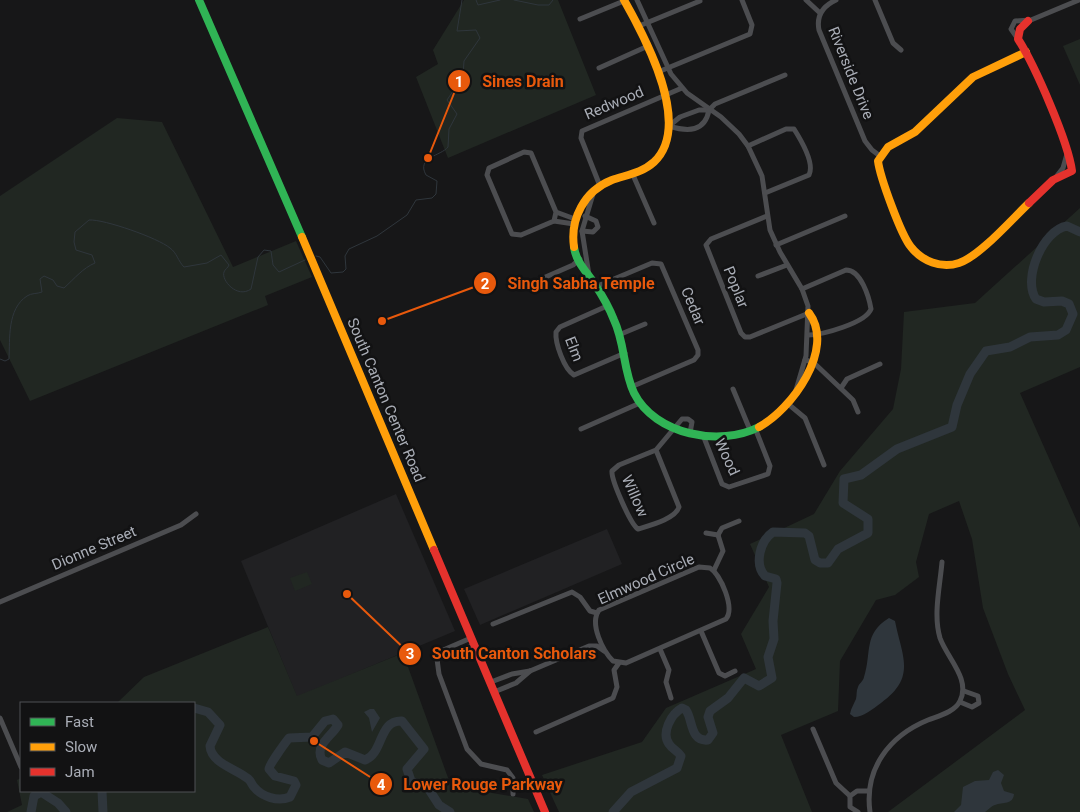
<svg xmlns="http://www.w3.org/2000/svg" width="1080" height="812" font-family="Roboto,sans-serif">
  <rect width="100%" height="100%" fill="#171718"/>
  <g fill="#212123">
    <polygon points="396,494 455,631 297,697 241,561"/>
    <polygon points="607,529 622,564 480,625 464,589"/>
  </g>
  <g fill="#212722">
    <polygon points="464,0 558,0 596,95 448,158 416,77 438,64 433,50"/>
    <polygon points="1080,39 1080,85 1063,46"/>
    <polygon points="117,118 162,122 233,267 296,241 312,277 265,296 268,305 30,401 0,340 0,196"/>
    <polygon points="1080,208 1080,367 1020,393 1080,528 1080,812 888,812 1025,710 1008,674 983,608 972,539 959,501 929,514 916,562 919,577 895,595 876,600 840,661 838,711 781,735 812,812 559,812 542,775 642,742 666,708 756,669 741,634 769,587 750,544 814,514 840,471 893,409 901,369 904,312 975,303"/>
    <polygon points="307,572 312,584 295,591 290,578"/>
    <polygon points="268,627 297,696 403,653 451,786 528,799 534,812 7,812 22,805 17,780 21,778 21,791 194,791 194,703 117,703 144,677"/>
  </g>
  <g fill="#2f363c">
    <path d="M 889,618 L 895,621 C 902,657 917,677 881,703 C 873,709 863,717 854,717 L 850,714 C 851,708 854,704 856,699 C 857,695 856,691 858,687 C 859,683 863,682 864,677 C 872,652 863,634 889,618 Z"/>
    <polygon points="370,709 374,709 380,718 372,732 369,718 364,712"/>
    <path d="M 998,770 L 1004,775 L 1001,783 L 1004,791 L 1014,794 C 1013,805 1003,802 995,805 C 991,806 988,810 985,812 L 954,812 L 961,805 L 963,787 L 975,781 L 989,780 L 993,772 Z"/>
  </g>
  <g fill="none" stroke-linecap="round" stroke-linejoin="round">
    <g stroke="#2f363c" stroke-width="1">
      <polyline points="476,0 478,5 500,0"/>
      <polyline points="514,0 538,5 549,5 553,0"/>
      <path d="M 316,256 L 320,257 L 331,273 L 343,272 L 346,269 L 345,256 L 349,249 L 377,236 L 407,215 L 416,200 L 432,198 L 436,194 L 437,181 L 426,175 C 416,157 441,156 448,147 L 449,129 L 457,114 L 447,100 L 463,76 L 464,61 L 480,38 L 476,30 L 457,31 L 462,0"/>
      <path d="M 0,359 L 5,361 L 9,359 C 10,339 7,309 27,296 C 31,293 37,294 42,292 L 40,279 L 44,276 L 53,280 L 57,286 L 64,288 C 75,278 83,268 95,263 L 92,255 L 76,250 L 74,242 L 75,232 L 89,220 C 104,219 158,238 170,248 C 177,253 178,261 184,267 L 207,263 L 221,255 L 229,265 C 228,268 225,269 224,272 C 221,280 237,299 251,289 L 258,257 L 264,250 L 271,251 L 273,265 L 279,272 L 305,260"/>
    </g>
    <g stroke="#2f363c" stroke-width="9">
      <path d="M 194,708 L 208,712 L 220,725 L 210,746 C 211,763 236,769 247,778 C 251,780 251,784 254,787 C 262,797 278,802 290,797 L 296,785 L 294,781 L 275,776 L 269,769 C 269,765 285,743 289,738 L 312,737 L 325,721 L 333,719 L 338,725 C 332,736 314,745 322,760 L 329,763 L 345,752 L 365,760 C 384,753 378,720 402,721 L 424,749 L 407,769 L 411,781 L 428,788 L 439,805 L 450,812"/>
      <polyline points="102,791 103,812"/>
      <polyline points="31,812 34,796 41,792 58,803 66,812"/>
      <path d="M 613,812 L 631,792 L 677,768 L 681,756 C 678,751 672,749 669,744 C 661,733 671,714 682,708 L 686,710 C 693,720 690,742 708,740 L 713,733 L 708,717 L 710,711 L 728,698 L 744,678 L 759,686 L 772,678 L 768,657 L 774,639 L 773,621 L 777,583 L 776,579 L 765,576 C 754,564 760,541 773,532 L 805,533 L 809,536 L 815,560 L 820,563 L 828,563 L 838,549 L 868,533 L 868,519 L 843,503 L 844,479 L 861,475 L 897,449 L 952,427 L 957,405 L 970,374 L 986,351 L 1010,347 L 1030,337 L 1058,335 L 1066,330 L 1073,314 L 1069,304 L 1062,301 L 1044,302 L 1036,299 C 1022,279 1043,230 1067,226 L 1080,232"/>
    </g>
    <g stroke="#4c4d50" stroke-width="5">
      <polyline points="637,0 671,74 687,93 721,117 739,134 748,146 762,176 770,230 780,252 802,289 808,306 806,356 796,390"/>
      <polyline points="806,0 820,13"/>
      <path d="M 836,0 C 823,6 816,15 819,30 L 865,141 L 872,150 L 880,156"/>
      <polyline points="875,0 893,43 901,50"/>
      <polyline points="580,19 624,1"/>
      <polyline points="639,26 700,1"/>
      <polyline points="1018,39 1011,29 1015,21 1031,20 1079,0"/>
      <polyline points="599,68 648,46"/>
      <polyline points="658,72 750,34 752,25 742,0"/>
      <path d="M 699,110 L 709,110 C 705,132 688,132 669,126 L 680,117 Z"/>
      <polyline points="709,110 715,104 785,75"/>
      <path d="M 748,146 L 786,129 L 794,129 C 801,140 815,163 809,175 L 765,193"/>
      <polyline points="633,175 654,223"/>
      <polyline points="1056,177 1063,168 1067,154"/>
      <polyline points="600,186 581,138 582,131 682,88"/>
      <polyline points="556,212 554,221 521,235 512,234 487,175 489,168 524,152 531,153 556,212 575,219"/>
      <polyline points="767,216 711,239 706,245 741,333 745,337 750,337 809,313"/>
      <polyline points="554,221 574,224"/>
      <polyline points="582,231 593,232 598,227 596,221 585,216"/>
      <polyline points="776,245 845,216"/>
      <polyline points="589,275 582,231 593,194"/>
      <polyline points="758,276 787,265"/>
      <polyline points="525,286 573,265 580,259"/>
      <polyline points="595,287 652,263 661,264 698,350 698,355 694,360 631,387"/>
      <path d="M 802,289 L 846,270 C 861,270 869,297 871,309 C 866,323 822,335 808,335"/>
      <path d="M 607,306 L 560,327 L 556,332 C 555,343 564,369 574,375 L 625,353"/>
      <polyline points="621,334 645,324"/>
      <polyline points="805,360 813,362 853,400 858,412"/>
      <polyline points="841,388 847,379 880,364"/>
      <polyline points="733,389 750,430"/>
      <polyline points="787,403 805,418 824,465"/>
      <polyline points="581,429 640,403"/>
      <polyline points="703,435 722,484 729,487 768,474 770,466 755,428"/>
      <path d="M 656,450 L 679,507 C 675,519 651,525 638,529 C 631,525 611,480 612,471 L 619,465 L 656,450 L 682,419 L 688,419 L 692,422 L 690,433"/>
      <polyline points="706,533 718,535"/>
      <polyline points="718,535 722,528 739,521"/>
      <path d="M 699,567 L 710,568 C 721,575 735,608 726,619 L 626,663 L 613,661 C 603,651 589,624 599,610 Z"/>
      <polyline points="714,570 723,551 718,535"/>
      <polyline points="0,602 181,525 196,514"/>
      <polyline points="493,624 572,592 580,597 590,611 597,613"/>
      <polyline points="701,631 719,673 725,676 735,671"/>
      <polyline points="471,638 441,651 437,659 439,674 467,749 481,764 507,770 513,778 513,794"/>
      <polyline points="660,649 669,670 666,682 671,698"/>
      <polyline points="438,657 444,657 474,645"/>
      <polyline points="491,682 512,674 530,671 589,646 597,646 604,651"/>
      <polyline points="494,692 516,683 530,671"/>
      <polyline points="960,702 972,707 979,703 978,696 964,691"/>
      <polyline points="0,718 21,767"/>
      <polyline points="813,729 836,783 850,796"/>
      <polyline points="536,732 613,698 617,687 614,670 619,663"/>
      <polyline points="858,812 850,807 850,796 857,791 869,791"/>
      <path d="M 870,812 C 864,769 889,736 928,720 C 938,716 955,712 960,701 C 971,679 947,658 940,638 C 933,615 940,586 942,562"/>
    </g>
    <g stroke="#30b455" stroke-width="8">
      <polyline points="199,0 302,237"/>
      <path d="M 574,247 C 576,262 586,271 594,283 C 602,295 609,307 614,320 C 625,343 623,370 634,393 C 655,435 720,447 759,427"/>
    </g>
    <g stroke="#ff9f0a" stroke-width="8">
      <path d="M 1026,52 L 973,77 L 915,132 L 888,147 L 878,161 C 880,177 901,235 911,247 C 922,261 941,269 959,263 C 980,256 1012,219 1029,203"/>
      <polyline points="302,237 434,550"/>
      <path d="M 574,247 C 570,219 584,191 612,180 C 626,175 642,173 654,162 C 693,125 645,37 624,0"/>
      <path d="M 759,427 C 791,410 836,349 809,313"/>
    </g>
    <g stroke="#e5322d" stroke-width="8">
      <path d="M 1028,21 L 1020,29 L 1018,39 C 1035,66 1068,141 1072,171 L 1053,180 L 1029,203"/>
      <polyline points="434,550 545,812"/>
    </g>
  </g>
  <g text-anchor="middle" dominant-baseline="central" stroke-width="5" stroke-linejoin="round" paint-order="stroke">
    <g font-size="15" fill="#aaaeb7" stroke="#121213">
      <text transform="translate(851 73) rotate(68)">Riverside Drive</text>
      <text transform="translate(614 103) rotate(-23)">Redwood</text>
      <text transform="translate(736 287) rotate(68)">Poplar</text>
      <text transform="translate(693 306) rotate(67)">Cedar</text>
      <text transform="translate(574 349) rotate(69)">Elm</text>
      <text transform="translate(386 400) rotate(67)">South Canton Center Road</text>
      <text transform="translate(727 457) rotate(65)">Wood</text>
      <text transform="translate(635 496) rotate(66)">Willow</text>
      <text transform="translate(94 548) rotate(-23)">Dionne Street</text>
      <text transform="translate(646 579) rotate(-24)">Elmwood Circle</text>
    </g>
  </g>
  <path fill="none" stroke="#e8590c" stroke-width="2" d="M428 158L459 81M382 321L485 283M347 594L410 654M314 741L381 784"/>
  <g fill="#e8590c" stroke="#121213" stroke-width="2">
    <circle cx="428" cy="158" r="5"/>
    <circle cx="382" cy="321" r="5"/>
    <circle cx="347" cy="594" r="5"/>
    <circle cx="314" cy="741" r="5"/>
    <circle cx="459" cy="81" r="12"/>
    <circle cx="485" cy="283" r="12"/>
    <circle cx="410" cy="654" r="12"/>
    <circle cx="381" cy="784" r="12"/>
  </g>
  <g font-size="15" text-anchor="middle" font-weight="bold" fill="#fff">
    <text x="459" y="87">1</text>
    <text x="485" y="289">2</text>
    <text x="410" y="659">3</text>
    <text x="381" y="790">4</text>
  </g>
  <g font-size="16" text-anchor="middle" font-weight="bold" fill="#e8590c" stroke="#121213" stroke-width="5" stroke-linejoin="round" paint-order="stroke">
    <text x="523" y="87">Sines Drain</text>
    <text x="581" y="289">Singh Sabha Temple</text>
    <text x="514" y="659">South Canton Scholars</text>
    <text x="483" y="790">Lower Rouge Parkway</text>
  </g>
  <rect x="20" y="702" width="175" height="90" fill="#121213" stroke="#4f5055"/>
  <rect x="30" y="718" width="25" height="8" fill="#30b455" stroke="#4f5055"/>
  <text x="65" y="727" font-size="15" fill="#aaaeb7">Fast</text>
  <rect x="30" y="743" width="25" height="8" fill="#ff9f0a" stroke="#4f5055"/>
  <text x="65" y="752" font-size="15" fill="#aaaeb7">Slow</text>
  <rect x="30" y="768" width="25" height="8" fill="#e5322d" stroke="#4f5055"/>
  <text x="65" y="777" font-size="15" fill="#aaaeb7">Jam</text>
</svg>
